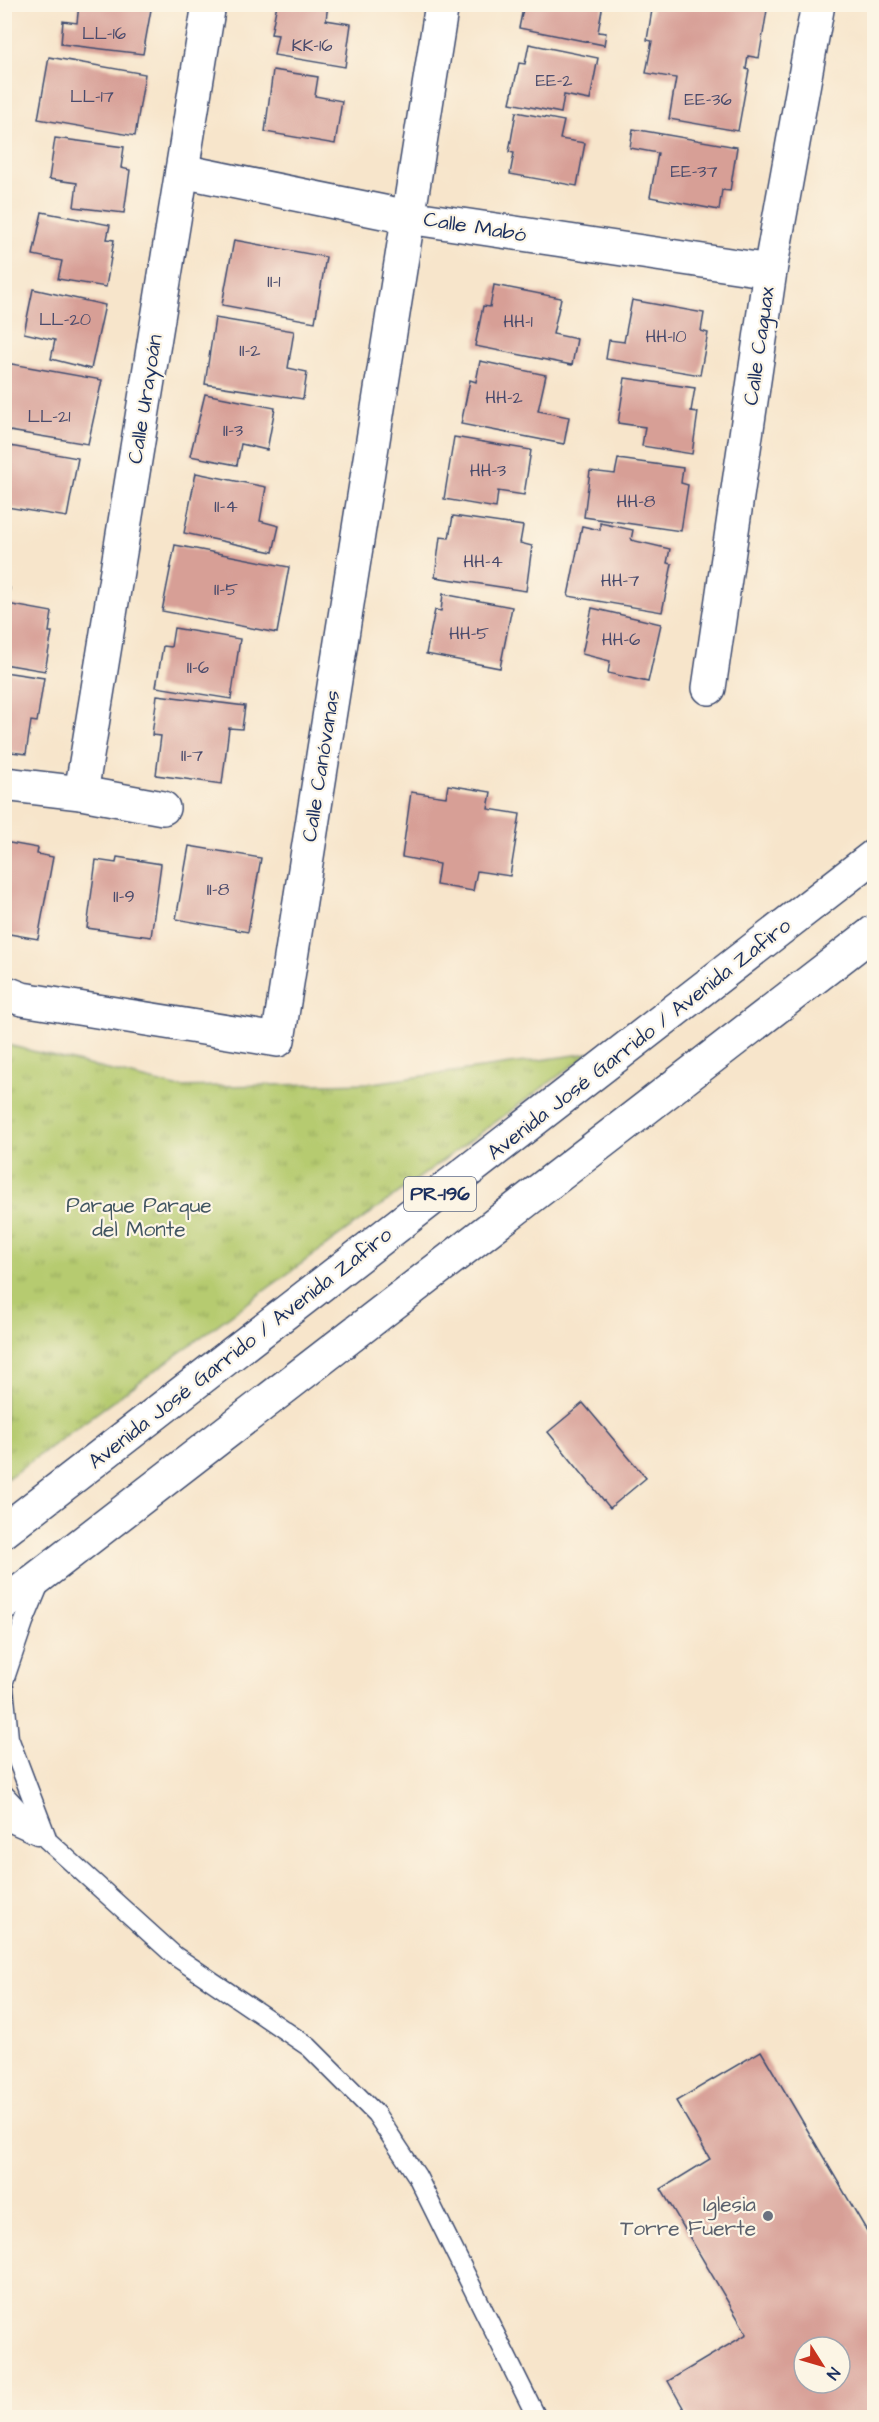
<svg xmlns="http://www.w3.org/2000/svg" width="879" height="2422" font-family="'Architects Daughter',sans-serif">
  <defs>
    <pattern id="park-tufts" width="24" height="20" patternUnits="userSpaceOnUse" patternTransform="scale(1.5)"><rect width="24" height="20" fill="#b6cb6f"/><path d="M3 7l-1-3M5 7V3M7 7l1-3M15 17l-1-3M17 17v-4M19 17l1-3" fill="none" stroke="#93a55e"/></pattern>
  </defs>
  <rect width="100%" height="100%" fill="#fcf5e5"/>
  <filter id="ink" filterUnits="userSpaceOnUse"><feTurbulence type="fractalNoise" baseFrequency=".0167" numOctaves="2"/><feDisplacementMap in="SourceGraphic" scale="12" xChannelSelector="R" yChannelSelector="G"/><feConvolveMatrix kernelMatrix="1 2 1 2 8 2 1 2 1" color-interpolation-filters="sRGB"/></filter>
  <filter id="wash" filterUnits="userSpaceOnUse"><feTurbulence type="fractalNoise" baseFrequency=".008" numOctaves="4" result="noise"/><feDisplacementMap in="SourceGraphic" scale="24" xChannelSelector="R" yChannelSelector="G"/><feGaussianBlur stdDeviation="1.35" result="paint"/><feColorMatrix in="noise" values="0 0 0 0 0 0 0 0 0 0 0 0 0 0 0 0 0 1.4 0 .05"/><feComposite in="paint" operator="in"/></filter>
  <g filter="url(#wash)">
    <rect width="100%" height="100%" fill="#f7e5cb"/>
    <polygon fill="url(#park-tufts)" stroke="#687d66" stroke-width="1.5" points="4,1044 176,1087 373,1083 590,1053 5,1480"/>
    <g id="blocks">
      <g fill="#d79f96" fill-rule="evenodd">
        <polygon points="79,4 152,4 143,54 61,44 63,21 77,23"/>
        <polygon points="277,4 328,4 326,20 351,24 345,67 274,55 278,35 271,34"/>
        <polygon points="524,4 603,4 598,32 606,33 604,45 519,28"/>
        <polygon points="653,4 768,4 759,58 748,56 746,69 749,70 738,131 669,119 676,78 646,73 652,41 647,40"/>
        <polygon points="529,44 598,58 590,100 564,95 561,113 510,103 519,63 525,64"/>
        <polygon points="49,57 145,74 135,136 38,119"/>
        <polygon points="273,70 318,77 315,96 342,101 335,144 265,132"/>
        <polygon points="516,112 564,121 560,139 585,143 577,186 510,174 514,153 509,152"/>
        <polygon points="633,129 737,147 730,191 722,190 719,210 650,197 658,153 630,148"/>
        <polygon points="55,138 124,147 121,168 130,170 124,213 74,207 77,183 49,179"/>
        <polygon points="42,212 110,225 107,239 114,240 106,287 58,279 62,261 33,255"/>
        <polygon points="234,240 326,257 315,322 222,305"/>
        <polygon points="494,285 561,298 553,334 577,339 572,365 475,346 483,306 490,307"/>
        <polygon points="33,289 105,305 91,369 51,359 55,340 24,333"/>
        <polygon points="632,300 704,313 701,331 708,333 700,375 606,359 609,340 624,342"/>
        <polygon points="215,318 294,331 288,368 307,372 303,399 205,384"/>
        <polygon points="480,361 546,375 538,411 569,417 564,444 461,424 470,380 476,382"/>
        <polygon points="6,363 102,380 88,444 4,430"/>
        <polygon points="625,378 695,388 691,411 698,412 692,454 642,446 645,427 618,423"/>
        <polygon points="205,394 275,408 267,450 241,444 237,465 190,456"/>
        <polygon points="454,437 531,450 524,495 498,491 496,508 444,499"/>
        <polygon points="4,445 78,458 67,517 7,507 4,514"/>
        <polygon points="618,459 683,468 681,483 688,485 681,531 584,517 590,471 615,474"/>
        <polygon points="196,473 266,487 260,521 279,526 273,552 184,533"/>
        <polygon points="453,516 523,526 520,543 532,546 526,591 435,577 440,537 449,538"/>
        <polygon points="600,523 633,530 631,540 670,549 667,563 672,564 662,612 568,596 582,526 600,530"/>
        <polygon points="175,545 289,567 277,633 162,611"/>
        <polygon points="4,587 10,588 7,604 52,612 49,632 52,632 45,671 4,664"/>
        <polygon points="443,594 512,607 500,668 426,654 435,610 441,611"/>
        <polygon points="592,608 661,624 648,682 608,673 610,661 582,654"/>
        <polygon points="174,628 240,639 231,699 156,687 163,646 171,647"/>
        <polygon points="4,672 44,678 37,722 31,721 26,754 4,751"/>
        <polygon points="157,695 245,706 242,729 229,728 222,784 156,775 161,736 152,735"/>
        <polygon points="448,785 491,792 488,809 520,814 510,876 477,871 473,891 436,885 439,864 402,857 411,792 446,797"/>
        <polygon points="4,842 38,848 37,854 53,857 38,939 4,933"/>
        <polygon points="189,846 261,858 248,932 176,919"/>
        <polygon points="117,857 161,864 151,937 87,928 96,860 116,863"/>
        <polygon points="583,1403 646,1478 610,1508 548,1432"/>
        <path d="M 761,2051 L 874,2243 L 874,2418 L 689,2418 L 668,2381 L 747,2334 L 661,2189 L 710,2159 L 676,2101 ZM 804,2347 L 840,2347 L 840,2383 L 804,2383 Z"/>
      </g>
    </g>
  </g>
  <g filter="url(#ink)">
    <use href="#blocks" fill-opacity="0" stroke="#3c4a6e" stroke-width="1.5"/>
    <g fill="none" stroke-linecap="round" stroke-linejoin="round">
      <defs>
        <g id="lane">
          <polyline points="4,1681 24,1622 41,1581"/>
          <polyline points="4,1687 9,1738 46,1835"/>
          <polyline points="4,1794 47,1840 175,1956 309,2047 376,2114 417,2176 537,2418"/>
          <polyline points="4,1820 37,1835"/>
        </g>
        <g id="street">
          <polyline points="182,171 408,217 770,271"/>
          <polyline points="709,688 770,271 818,4"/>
          <polyline points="4,784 81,793 163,808"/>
          <polyline points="81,793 209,4"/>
          <polyline points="4,992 22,999 278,1040 442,4"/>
        </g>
        <g id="primary">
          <polyline points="4,1531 874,856"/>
          <polyline points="4,1604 874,932"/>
        </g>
      </defs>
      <use href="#lane" stroke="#3c4a6e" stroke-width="21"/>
      <use href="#street" stroke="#3c4a6e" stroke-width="36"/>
      <use href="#primary" stroke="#3c4a6e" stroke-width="36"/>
      <use href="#lane" stroke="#fff" stroke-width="18"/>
      <use href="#street" stroke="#fff" stroke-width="33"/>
      <use href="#primary" stroke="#fff" stroke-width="33"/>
    </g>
  </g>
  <circle fill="#6b7280" stroke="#fcf5e5" stroke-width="2" cx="768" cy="2216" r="6"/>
  <g text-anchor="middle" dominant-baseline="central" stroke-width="4.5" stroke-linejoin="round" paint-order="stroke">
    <g font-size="18" fill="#4a4b6c">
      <text x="104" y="33">LL-16</text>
      <text x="312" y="45">KK-16</text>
      <text x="554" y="80">EE-2</text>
      <text x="92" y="96">LL-17</text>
      <text x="708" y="99">EE-36</text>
      <text x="694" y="171">EE-37</text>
      <text x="274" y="281">II-1</text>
      <text x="65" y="319">LL-20</text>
      <text x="518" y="321">HH-1</text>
      <text x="666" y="336">HH-10</text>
      <text x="250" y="350">II-2</text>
      <text x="504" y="397">HH-2</text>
      <text x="49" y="416">LL-21</text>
      <text x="233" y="430">II-3</text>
      <text x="488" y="470">HH-3</text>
      <text x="636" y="501">HH-8</text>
      <text x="226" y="506">II-4</text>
      <text x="483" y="561">HH-4</text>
      <text x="620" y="580">HH-7</text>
      <text x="226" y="589">II-5</text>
      <text x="469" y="633">HH-5</text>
      <text x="621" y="639">HH-6</text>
      <text x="198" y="667">II-6</text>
      <text x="192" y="755">II-7</text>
      <text x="218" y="889">II-8</text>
      <text x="124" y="896">II-9</text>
    </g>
    <rect fill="#fcf5e5" stroke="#5e6a86" stroke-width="1.5" x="404" y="1177" width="72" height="34" rx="4.5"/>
    <g font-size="20" font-weight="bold" fill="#1b2f5e">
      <text x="440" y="1194">PR-196</text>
    </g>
    <g font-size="21" fill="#1b2f5e" stroke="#fcf5e5">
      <text transform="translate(475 227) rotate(9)">Calle Mabó</text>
      <text transform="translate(759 346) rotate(-82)">Calle Caguax</text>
      <text transform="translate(145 399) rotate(-81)">Calle Urayoán</text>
      <text transform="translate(321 766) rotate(-81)">Calle Canóvanas</text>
      <text transform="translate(639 1039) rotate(-38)">Avenida José Garrido / Avenida Zafiro</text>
      <text transform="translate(240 1348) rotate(-38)">Avenida José Garrido / Avenida Zafiro</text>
    </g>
    <g font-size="21" fill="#425662" stroke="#fcf5e5">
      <text x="139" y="1205">Parque Parque<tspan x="139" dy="24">del Monte</tspan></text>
    </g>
    <g font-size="21" fill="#5b616d" stroke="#fcf5e5" text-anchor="end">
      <text x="756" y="2204">Iglesia<tspan x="756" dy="24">Torre Fuerte</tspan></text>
    </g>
  </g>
  <rect width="879" height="2422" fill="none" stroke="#fcf5e5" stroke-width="24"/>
  <g transform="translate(822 2365) rotate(127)"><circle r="28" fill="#fcf5e5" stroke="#a2a6af" stroke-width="1.5"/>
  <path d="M0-4.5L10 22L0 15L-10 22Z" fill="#c8321e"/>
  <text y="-9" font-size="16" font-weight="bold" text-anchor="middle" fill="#1b2f5e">N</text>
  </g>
</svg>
